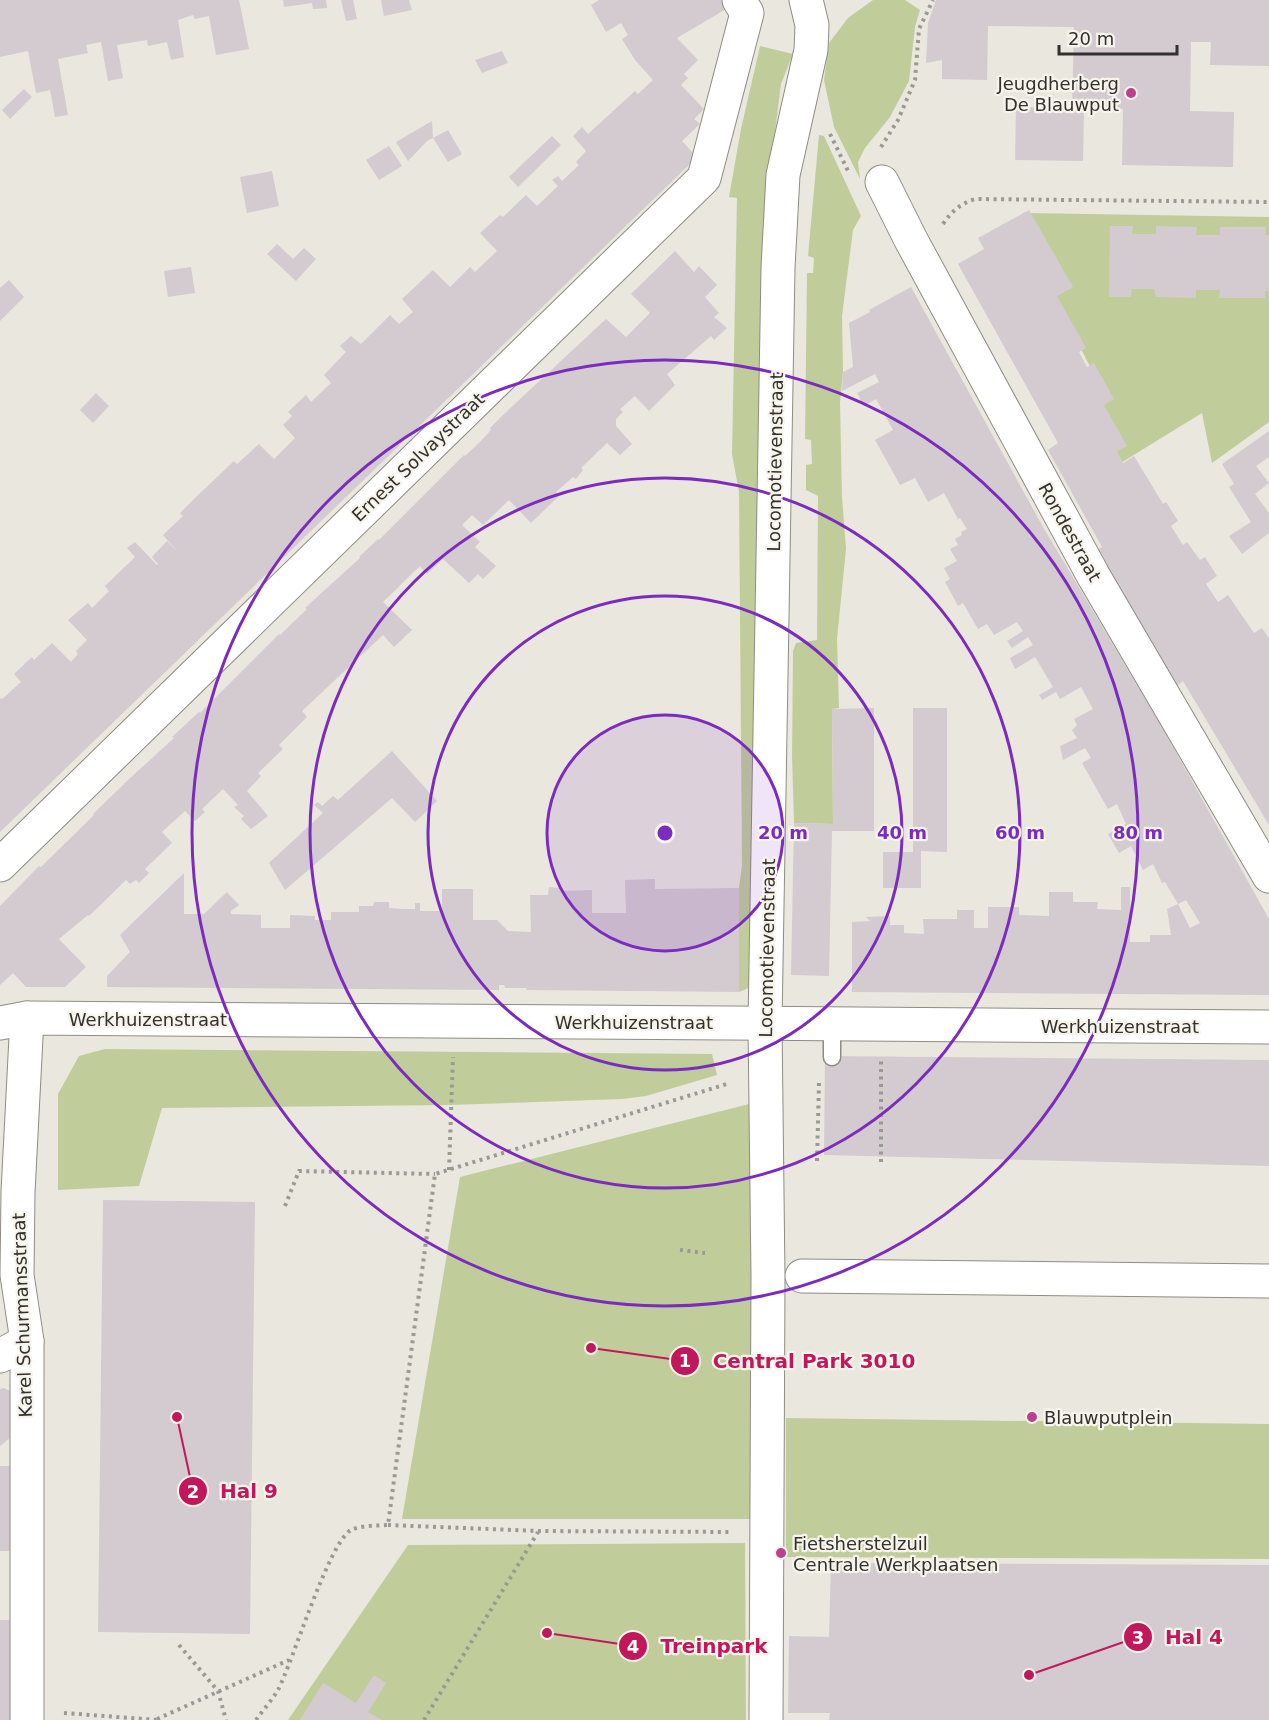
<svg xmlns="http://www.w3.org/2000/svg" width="1269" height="1720" font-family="'DejaVu Sans',sans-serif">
  <rect width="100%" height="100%" fill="#eae7de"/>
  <g fill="#c0cd9b">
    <polygon points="873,0 905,0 920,10 915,27 909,81 890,117 865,148 858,162 860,179 834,127 824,80 829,43 848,18"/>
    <polygon points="760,46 793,54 781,84 768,188 751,987 739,992 739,888 742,865 739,492 732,454 737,198 729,197 741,129"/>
    <polygon points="819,135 824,136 861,216 853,230 842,316 843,372 840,403 842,497 846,549 837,639 839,708 832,709 833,824 794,823 792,755 793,651 796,643 817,640 818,496 806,490 806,465 812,464 811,440 805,439 807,273 813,273 814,258 808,256"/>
    <polygon points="1027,213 1269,217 1269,422 1212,463 1202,413 1119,464 1099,405 1107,400 1054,296"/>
    <polygon points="105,1049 712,1054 717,1075 646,1096 622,1099 450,1105 162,1108 139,1186 58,1190 58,1094 79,1056"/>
    <polygon points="753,1103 750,1519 402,1519 460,1177"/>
    <polygon points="786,1418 1269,1424 1269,1559 786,1557"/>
    <polygon points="745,1543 746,1720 288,1720 408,1545"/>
  </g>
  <g fill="#d3cbd0">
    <polygon points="0,0 239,0 249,49 216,55 209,16 195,19 193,15 178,20 184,57 171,60 167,42 148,46 147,40 117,45 123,78 108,81 101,42 86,45 88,53 58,59 68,115 55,117 50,90 36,93 28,51 0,57"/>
    <polygon points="283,0 326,0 327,8 313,9 312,3 284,7"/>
    <polygon points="341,0 353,0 357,19 346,21"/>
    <polygon points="381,0 409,0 412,10 384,16"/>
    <polygon points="599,0 721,0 726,9 677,38 698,60 684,74 688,78 681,85 704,109 694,119 700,124 682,141 693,153 691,163 0,832 0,698 2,699 21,682 14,674 32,657 34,660 52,643 71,662 78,654 76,651 87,640 68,620 88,603 92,608 109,591 105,586 135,557 127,548 135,542 157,565 158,564 152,557 167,541 177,551 163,535 183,516 180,513 197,496 234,461 237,464 259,444 274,459 295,438 283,425 292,416 288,412 306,395 311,402 331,383 324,375 346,352 340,346 351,336 361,344 390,315 399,324 413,312 402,299 433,270 450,287 470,267 475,272 497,251 480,233 500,215 503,217 526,195 537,206 558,186 552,180 558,176 562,181 579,165 576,162 586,151 573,136 582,127 588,134 635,91 638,94 653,80 635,60 622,39 628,35 621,23 606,32 591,5"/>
    <polygon points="936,0 1269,0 1269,66 1210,65 1211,42 1191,42 1190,111 1234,112 1233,167 1122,165 1123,109 1084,109 1083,161 1015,160 1016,107 1072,108 1074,27 988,26 987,80 942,79 942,60 926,63 928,23"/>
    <polygon points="502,51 508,63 482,73 475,60"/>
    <polygon points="24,89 32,97 10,119 2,110"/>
    <polygon points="432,121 433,138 427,141 408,161 396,142"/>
    <polygon points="448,130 462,154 448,162 433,138"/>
    <polygon points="552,136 561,145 518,187 509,177"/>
    <polygon points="389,146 402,166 379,180 366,160"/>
    <polygon points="272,171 279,206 247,213 240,177"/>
    <polygon points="1029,210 1073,287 1057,296 1086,348 1079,352 1087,367 1094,363 1114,399 1104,405 1127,446 1117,451 1123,463 1134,456 1163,504 1166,502 1178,521 1171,526 1183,545 1187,542 1200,560 1205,557 1217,576 1206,584 1218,602 1228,595 1254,633 1262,628 1269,638 1269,825 1183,681 1173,689 1092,553 1102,547 1048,450 1058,443 958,264 984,249 978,238"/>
    <polygon points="1110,226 1133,226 1132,234 1156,234 1156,226 1197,227 1196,235 1220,235 1220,227 1266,227 1265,235 1269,235 1269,291 1265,291 1265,298 1219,298 1220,290 1196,290 1196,298 1156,297 1154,289 1132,289 1131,297 1109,297"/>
    <polygon points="277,244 293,259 304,248 316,259 296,281 267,254"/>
    <polygon points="675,251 694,272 699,266 717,285 705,297 719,313 714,317 727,328 714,340 711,336 667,374 675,385 649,411 635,396 620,409 623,412 616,419 616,426 632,444 620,455 607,443 581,468 583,470 576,479 573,477 556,492 559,496 531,523 509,500 483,525 472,515 462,525 480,542 475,547 496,566 483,579 478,574 469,583 443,559 427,574 420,566 383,602 412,630 394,647 383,635 302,711 307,717 279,745 283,749 258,773 261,776 247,791 268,816 251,829 241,819 244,816 234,807 238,805 223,789 202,809 205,812 195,821 185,811 162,832 172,843 145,869 149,873 139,883 136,880 130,884 126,880 89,916 88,915 59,939 86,967 65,987 26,987 13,973 0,985 0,906 39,866 41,867 94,815 93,814 127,781 174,738 172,737 199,712 200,713 279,634 280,635 307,609 305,608 360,558 359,557 378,539 379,540 464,455 465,456 480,442 491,430 490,428 504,414 606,319 626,337 650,313 631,294"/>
    <polygon points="191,267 195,293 168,297 164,271"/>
    <polygon points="9,280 24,297 0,321 0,288"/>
    <polygon points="911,287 1043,527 1159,722 1269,919 1269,995 852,992 852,922 870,921 866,917 890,916 890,925 904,925 904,933 924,934 923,919 957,919 957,910 974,910 974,928 988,928 988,907 1019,907 1019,915 1049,916 1049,892 1073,892 1073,902 1098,902 1097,909 1121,910 1121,887 1130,887 1130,942 1150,942 1150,935 1171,935 1167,909 1178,904 1190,928 1200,923 1186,900 1178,904 1165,882 1162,883 1153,864 1143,870 1131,846 1119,853 1108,834 1126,824 1117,804 1108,809 1082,763 1091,758 1085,748 1063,760 1060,746 1077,738 1072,730 1077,725 1074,719 1093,709 1081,687 1060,699 1056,692 1042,700 1039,695 1053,687 1035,657 1015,669 1010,658 1033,645 1028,637 1012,648 1007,641 1023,631 1017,622 994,635 987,624 978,629 963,603 958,606 945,582 950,579 944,568 957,561 950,549 958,545 955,539 962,535 961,532 967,529 960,518 958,519 944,493 928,502 915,478 900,485 875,440 893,430 876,399 864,406 857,393 879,382 875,374 842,391 843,372 853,367 849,323 870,312 869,310"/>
    <polygon points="96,393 109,406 93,423 80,410"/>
    <polygon points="1269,431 1269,457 1256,466 1269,483 1255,494 1269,513 1269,533 1242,554 1229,536 1251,522 1229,487 1234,484 1222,464"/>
    <polygon points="874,708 874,831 832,831 829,976 791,975 794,823 833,824 832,709"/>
    <polygon points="913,708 947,708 947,852 921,851 921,888 883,888 883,852 913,852"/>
    <polygon points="392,751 437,801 415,822 392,798 285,890 269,863 323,813 314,805 318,802 322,806 333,796 338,800"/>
    <polygon points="184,873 184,914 204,914 227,892 239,905 231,911 231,914 261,915 261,928 290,928 290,915 315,916 315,920 331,920 331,912 359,912 359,906 373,906 374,902 389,902 389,908 403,909 415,909 415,903 420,903 420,911 442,911 442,889 473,889 473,920 497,920 508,931 531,932 530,895 548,895 549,887 561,888 561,891 592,890 592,913 626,913 625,880 655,879 655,889 739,888 739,992 526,990 527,988 505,988 504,985 499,985 499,990 107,987 107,976 130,952 120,935"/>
    <polygon points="825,1056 1269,1060 1269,1166 824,1155"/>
    <polygon points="103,1200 255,1202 250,1634 98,1632"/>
    <polygon points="4,1388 14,1393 17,1438 10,1438 0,1446 0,1389"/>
    <rect x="0" y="1466" width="17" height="85"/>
    <polygon points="831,1563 1269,1565 1269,1720 829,1720 830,1713 788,1713 789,1636 829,1637"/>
    <polygon points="0,1620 20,1620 16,1720 0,1720"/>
    <polygon points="374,1675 386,1683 368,1712 382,1720 300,1720 323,1683 356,1703"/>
  </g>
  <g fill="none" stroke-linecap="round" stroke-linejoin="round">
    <defs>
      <polyline id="lane" points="832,1024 832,1057"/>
      <g id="street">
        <polyline points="882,182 911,240 1093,575 1269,876"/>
        <polyline points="0,865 704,178 747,13 739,0"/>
        <polyline points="0,1023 27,1018 1269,1027"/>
        <polyline points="802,1276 1269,1281"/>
        <polyline points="0,1356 27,1341"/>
        <polyline points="27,1720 27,1341 17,1275 18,1192 27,1018"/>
        <polyline points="766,1720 768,1277 765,1023 778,268 783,175 811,50 812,25 806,0"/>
      </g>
    </defs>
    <use href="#lane" stroke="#8f8c84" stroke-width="19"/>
    <use href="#street" stroke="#8f8c84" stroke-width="35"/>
    <g stroke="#9b9993" stroke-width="4" stroke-dasharray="3 4.5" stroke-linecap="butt">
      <polyline points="830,134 848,171"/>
      <polyline points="881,147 898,120 915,80 919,29 933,0"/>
      <path d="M 943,224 C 952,211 960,204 975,199 L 1269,202"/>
      <polyline points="817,1161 819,1082"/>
      <polyline points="881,1162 881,1061"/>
      <polyline points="449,1170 453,1057"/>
      <polyline points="285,1206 299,1171 435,1174"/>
      <polyline points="680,1250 705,1253"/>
      <polyline points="388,1525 539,1531 730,1532"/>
      <polyline points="179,1645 218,1691 226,1720"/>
      <polyline points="64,1713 158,1720"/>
      <polyline points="157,1719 289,1660"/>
      <path d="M 256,1720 C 263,1710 272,1700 278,1690 C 293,1661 329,1542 351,1530 C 361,1525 377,1526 388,1525 L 435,1174 L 730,1083"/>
      <polyline points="424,1720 538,1532"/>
    </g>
    <use href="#lane" stroke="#fff" stroke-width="16"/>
    <use href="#street" stroke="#fff" stroke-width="33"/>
  </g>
  <circle cx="665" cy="833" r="118" fill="#7b2cbf" fill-opacity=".12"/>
  <g fill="none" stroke="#7b2cbf" stroke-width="3">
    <circle cx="665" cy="833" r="118"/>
    <circle cx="665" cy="833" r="237"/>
    <circle cx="665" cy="833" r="355"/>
    <circle cx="665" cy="833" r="473"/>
  </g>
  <g fill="#be3f8c" stroke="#f7f4eb" stroke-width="2">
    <circle cx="1131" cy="93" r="6"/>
    <circle cx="1032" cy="1417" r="6"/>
    <circle cx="781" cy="1553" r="6"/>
  </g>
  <g text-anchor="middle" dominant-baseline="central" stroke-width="4.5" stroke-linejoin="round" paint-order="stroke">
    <g font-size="18" fill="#32312e" stroke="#f7f4eb" text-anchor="start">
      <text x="1119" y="83" text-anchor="end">Jeugdherberg<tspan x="1119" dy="21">De Blauwput</tspan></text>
      <text x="1044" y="1417">Blauwputplein</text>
      <text x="793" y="1543">Fietsherstelzuil<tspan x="793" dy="21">Centrale Werkplaatsen</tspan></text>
    </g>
    <g font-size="18" fill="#32312e" stroke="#f7f4eb">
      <text transform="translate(418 457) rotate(-44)">Ernest Solvaystraat</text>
      <text transform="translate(775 462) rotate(-89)">Locomotievenstraat</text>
      <text transform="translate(1070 532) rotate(61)">Rondestraat</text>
      <text transform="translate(767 948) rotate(-89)">Locomotievenstraat</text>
      <text x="148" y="1019">Werkhuizenstraat</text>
      <text x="634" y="1022">Werkhuizenstraat</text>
      <text x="1120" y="1026">Werkhuizenstraat</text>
      <text transform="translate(22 1315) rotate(-92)">Karel Schurmansstraat</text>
    </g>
  </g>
  <circle cx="665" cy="833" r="9" fill="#7b2cbf" stroke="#f7f4eb" stroke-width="3"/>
  <g font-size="18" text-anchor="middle" font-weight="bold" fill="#7b2cbf" stroke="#f7f4eb" stroke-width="4.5" stroke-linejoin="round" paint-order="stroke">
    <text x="783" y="839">20 m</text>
    <text x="902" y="839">40 m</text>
    <text x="1020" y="839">60 m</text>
    <text x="1138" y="839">80 m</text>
  </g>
  <path fill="none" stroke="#c2185b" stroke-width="2" d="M591 1348L685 1361M177 1417L193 1491M1029 1675L1138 1637M547 1633L633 1646"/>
  <g fill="#c2185b" stroke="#f7f4eb" stroke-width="2">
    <circle cx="591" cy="1348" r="6"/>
    <circle cx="177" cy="1417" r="6"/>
    <circle cx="1029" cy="1675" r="6"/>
    <circle cx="547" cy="1633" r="6"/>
    <circle cx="685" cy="1361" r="15"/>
    <circle cx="193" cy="1491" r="15"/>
    <circle cx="1138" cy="1637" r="15"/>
    <circle cx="633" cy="1646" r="15"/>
  </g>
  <g font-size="18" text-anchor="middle" font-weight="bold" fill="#fff">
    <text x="685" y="1367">1</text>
    <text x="193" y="1498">2</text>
    <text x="1138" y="1644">3</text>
    <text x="633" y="1653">4</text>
  </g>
  <g font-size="20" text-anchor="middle" font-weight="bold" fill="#c2185b" stroke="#f7f4eb" stroke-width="4.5" stroke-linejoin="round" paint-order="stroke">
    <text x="814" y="1368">Central Park 3010</text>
    <text x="249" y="1498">Hal 9</text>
    <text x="1194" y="1644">Hal 4</text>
    <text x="714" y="1653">Treinpark</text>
  </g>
  <path d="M1059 45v9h118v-9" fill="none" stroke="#32312e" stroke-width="3"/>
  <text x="1068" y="45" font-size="18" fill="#32312e" stroke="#f7f4eb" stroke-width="4.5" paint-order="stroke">20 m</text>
</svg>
